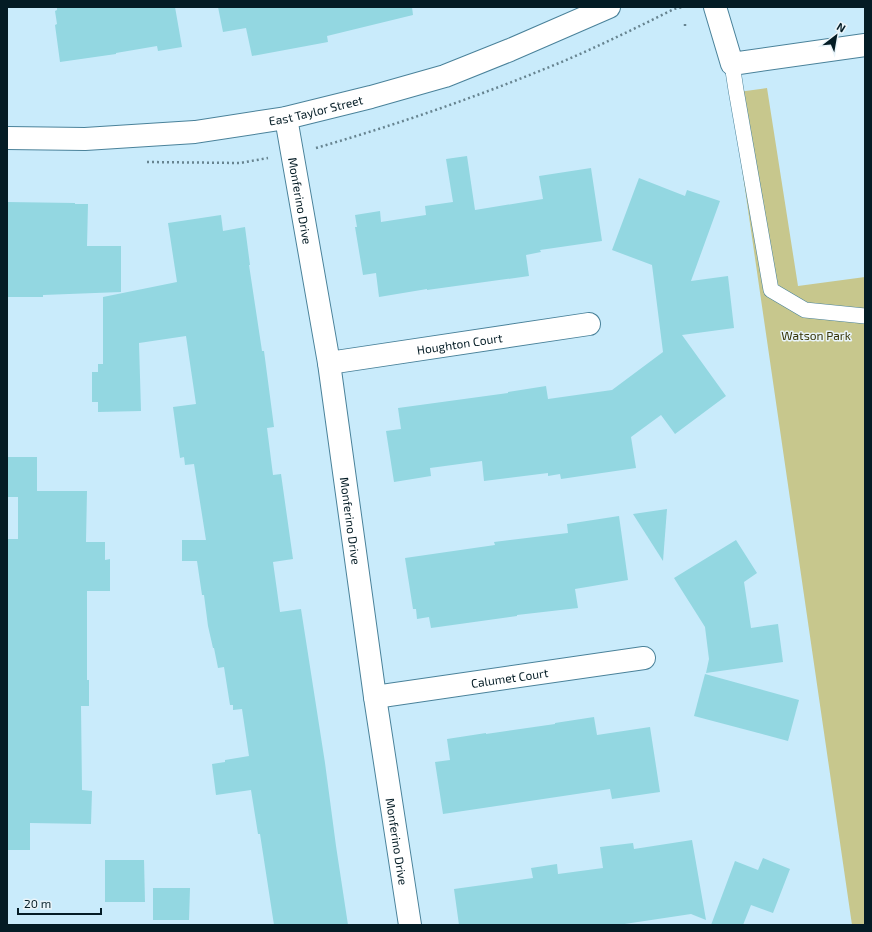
<svg xmlns="http://www.w3.org/2000/svg" width="872" height="932" font-family="'Exo 2',sans-serif">
  <rect width="100%" height="100%" fill="#c9ebfb"/>
  <polygon fill="#c7c78d" points="767,88 798,286 865,277 865,925 852,925 731,93"/>
  <g fill="#93d7e1">
    <polygon points="57,7 175,7 182,47 158,51 157,46 116,53 116,54 60,62 55,25 57,24 55,11 57,10"/>
    <polygon points="218,7 412,7 413,15 327,36 328,42 252,56 246,28 223,32"/>
    <polygon points="467,156 475,210 543,199 539,176 591,168 602,241 540,250 541,252 526,255 529,276 427,290 427,289 379,297 376,273 363,275 355,227 357,227 355,215 380,211 381,222 426,215 425,206 453,202 446,159"/>
    <polygon points="639,178 685,196 687,190 720,201 691,281 728,276 734,328 682,335 726,396 675,434 661,415 631,437 636,468 561,479 560,474 548,476 548,473 484,481 482,461 430,468 431,476 394,482 386,431 401,429 398,408 508,393 508,392 546,386 548,399 612,390 663,352 652,265 612,250"/>
    <polygon points="7,202 75,203 75,204 88,204 87,246 121,246 121,292 43,295 43,297 7,297"/>
    <polygon points="221,215 223,231 245,227 250,265 249,265 262,351 264,351 274,427 267,428 273,475 281,474 293,559 273,562 280,612 301,609 325,763 336,846 348,925 274,925 260,834 258,834 251,790 216,795 212,764 225,762 225,760 249,756 242,709 233,710 233,705 230,705 224,667 218,668 214,648 213,648 208,626 204,595 202,595 197,561 182,561 182,540 206,540 194,464 185,465 184,457 180,458 173,407 196,404 186,336 139,343 141,411 98,412 98,402 92,402 92,372 98,372 98,364 103,364 103,297 177,282 168,223"/>
    <polygon points="7,457 37,457 37,491 87,491 86,542 105,542 105,560 110,559 110,591 87,591 87,680 89,680 89,706 81,706 82,790 92,791 91,824 30,823 30,850 7,850 7,539 18,539 18,497 7,497"/>
    <polygon points="667,509 663,561 633,514"/>
    <polygon points="619,516 628,580 575,589 578,608 517,615 517,616 431,628 429,617 417,619 416,609 413,609 405,558 495,545 494,542 568,533 567,524"/>
    <polygon points="736,540 757,573 744,582 751,628 778,624 783,662 706,673 709,659 705,627 674,578"/>
    <polygon points="705,674 799,700 788,741 694,716"/>
    <polygon points="594,717 597,735 650,727 660,792 612,799 610,789 443,814 435,762 450,760 447,739 486,733 486,734 555,724 555,723"/>
    <polygon points="692,840 706,920 691,914 618,925 459,925 454,889 533,878 531,868 557,864 558,874 603,868 600,847 633,843 634,849"/>
    <polygon points="763,858 790,869 773,913 751,905 743,925 711,925 735,861 758,870"/>
    <polygon points="105,860 144,860 145,902 105,902"/>
    <polygon points="153,888 190,888 189,920 153,920"/>
  </g>
  <g fill="none" stroke-linecap="round" stroke-linejoin="round">
    <defs>
      <polyline id="lane" points="732,64 736,90 771,290 805,310 865,316"/>
      <g id="street">
        <polyline points="715,7 732,64 865,45"/>
        <path id="s1" d="M 286,118 L 329,363 L 375,697 L 410,925"/>
        <path id="s2" d="M 329,363 L 589,324"/>
        <path id="s3" d="M 375,697 L 644,658"/>
      </g>
      <g id="secondary">
        <path id="s4" d="M 7,138 L 85,139 L 195,132 L 286,118 L 371,97 L 445,76 L 510,50 L 609,7"/>
      </g>
    </defs>
    <use href="#lane" stroke="#4a829a" stroke-width="16"/>
    <use href="#street" stroke="#4a829a" stroke-width="24"/>
    <use href="#secondary" stroke="#4a829a" stroke-width="24"/>
    <g stroke="#678490" stroke-width="2.5" stroke-dasharray="2 3" stroke-linecap="butt">
      <polyline points="685,24 685,27"/>
      <path d="M 316,148 C 392,126 468,100 542,70 C 587,52 630,31 674,9 L 682,7"/>
      <polyline points="147,162 240,163 268,158"/>
    </g>
    <use href="#lane" stroke="#fff" stroke-width="15"/>
    <use href="#street" stroke="#fff" stroke-width="22"/>
    <use href="#secondary" stroke="#fff" stroke-width="22"/>
  </g>
  <g text-anchor="middle" dominant-baseline="central" stroke-width="3" stroke-linejoin="round" paint-order="stroke">
    <g font-size="12" fill="#041c25" stroke="#e9f4f9">
      <text stroke="none"><textPath href="#s4" startOffset="311">East Taylor Street</textPath></text>
      <text stroke="none"><textPath href="#s1" startOffset="84">Monferino Drive</textPath></text>
      <text stroke="none"><textPath href="#s2" startOffset="132">Houghton Court</textPath></text>
      <text stroke="none"><textPath href="#s1" startOffset="408">Monferino Drive</textPath></text>
      <text stroke="none"><textPath href="#s3" startOffset="136">Calumet Court</textPath></text>
      <text stroke="none"><textPath href="#s1" startOffset="732">Monferino Drive</textPath></text>
    </g>
    <g font-size="12" fill="#38370a" stroke="#e9f4f9">
      <text x="816" y="335">Watson Park</text>
    </g>
  </g>
  <rect width="872" height="932" fill="none" stroke="#041c25" stroke-width="16"/>
  <g transform="translate(836 36) rotate(31)" stroke="#e9f4f9" stroke-width="3" paint-order="stroke">
  <path d="M0-3L7 15L0 10L-7 15Z" fill="#041c25"/>
  <text y="-6" font-size="11" font-weight="bold" text-anchor="middle" fill="#041c25">N</text>
  </g>
  <path d="M18 908v6h83v-6" fill="none" stroke="#041c25" stroke-width="2"/>
  <text x="24" y="908" font-size="12" fill="#041c25" stroke="#e9f4f9" stroke-width="3" paint-order="stroke">20 m</text>
</svg>
